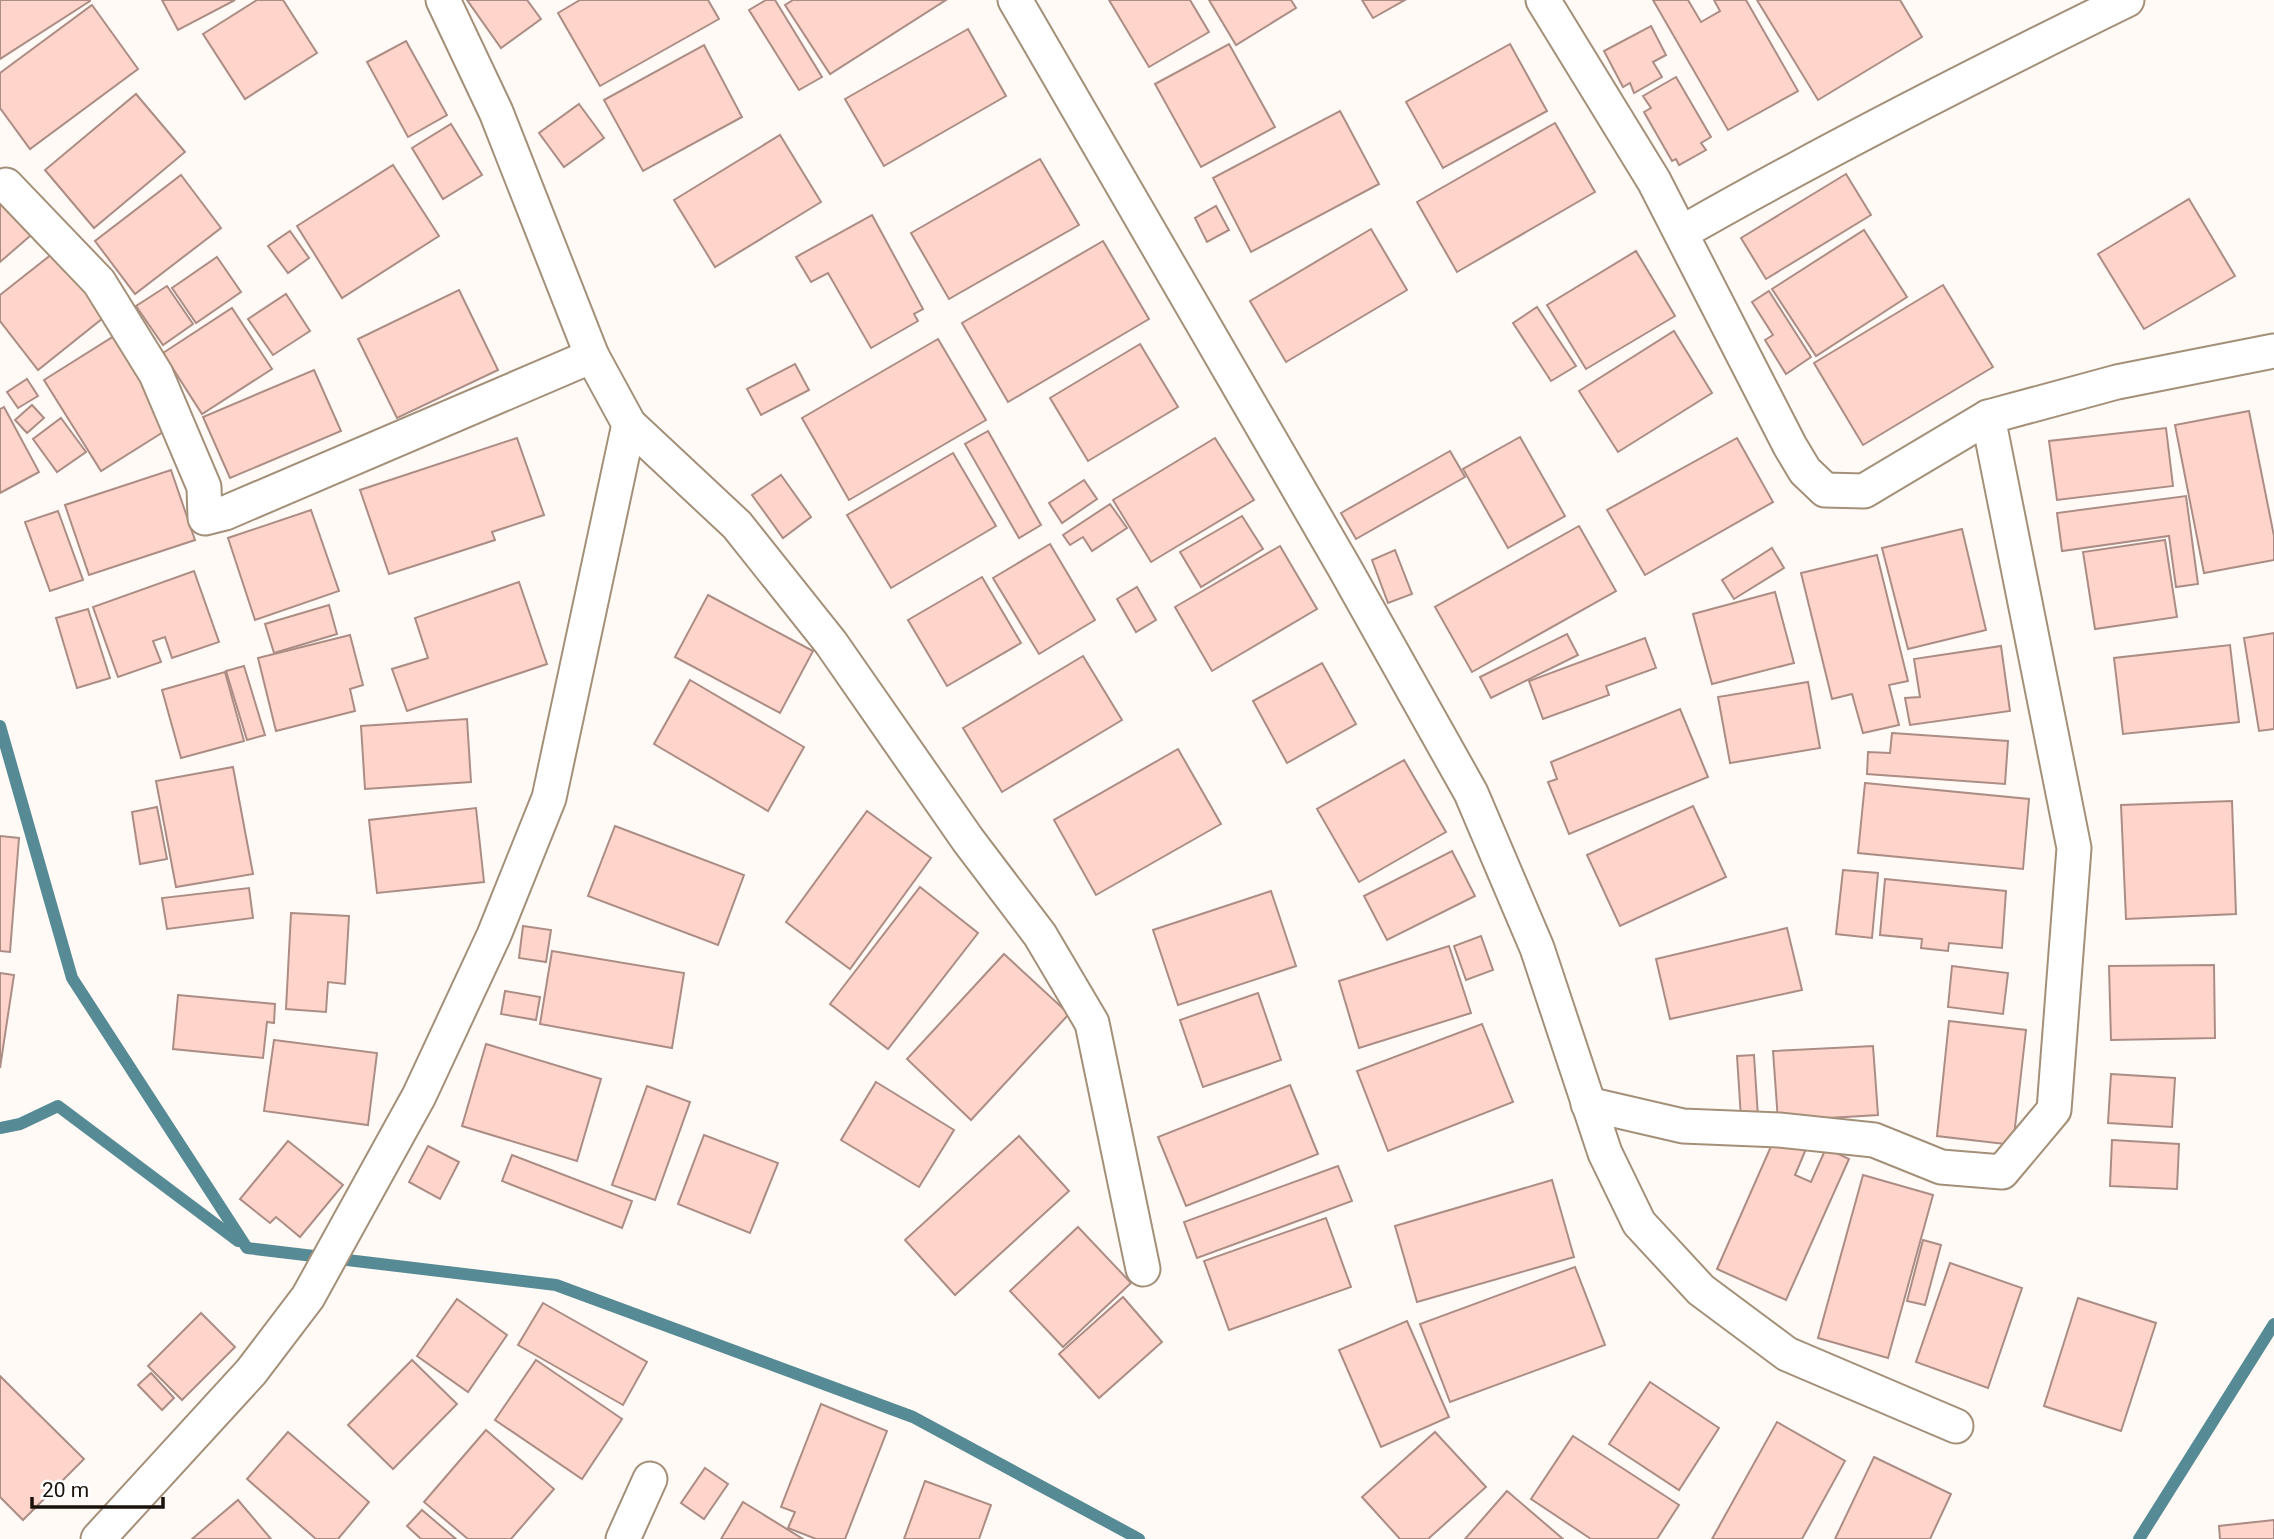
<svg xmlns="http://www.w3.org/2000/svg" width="2274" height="1539" font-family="Roboto,sans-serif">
  <rect width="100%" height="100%" fill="#fffaf6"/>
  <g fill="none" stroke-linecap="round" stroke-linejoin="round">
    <g stroke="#568b95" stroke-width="12">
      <polyline points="0,726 72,978 247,1248 556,1285 913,1417 1139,1539"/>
      <polyline points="0,1128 20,1124 58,1106 238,1241"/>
      <polyline points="2139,1539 2274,1324"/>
    </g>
  </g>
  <g fill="#ffd5cb" stroke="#ac8d85" stroke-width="2">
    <polygon points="0,0 90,0 90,1 0,59"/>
    <polygon points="162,0 235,0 178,30"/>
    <polygon points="257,0 283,0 317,53 245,99 203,34"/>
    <polygon points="467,0 527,0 541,19 501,48"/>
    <polygon points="580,0 708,0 719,19 600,86 558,13"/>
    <polygon points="766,0 775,0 822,77 799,90 749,10"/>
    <polygon points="793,0 946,0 830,74 785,5"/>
    <polygon points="1109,0 1190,0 1209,32 1149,67"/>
    <polygon points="1209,0 1291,0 1296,8 1236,45"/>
    <polygon points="1362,0 1405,0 1373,18"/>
    <polygon points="1653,0 1688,0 1701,22 1720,11 1714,0 1746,0 1798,91 1728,130"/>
    <polygon points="1757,0 1900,0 1922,37 1818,100"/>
    <polygon points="92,5 138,69 30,149 0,108 0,73"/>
    <polygon points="1651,26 1666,55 1653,62 1662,77 1634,93 1630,83 1623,87 1604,51"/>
    <polygon points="968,29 1006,96 884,166 845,99"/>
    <polygon points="406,41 447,115 408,137 367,62"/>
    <polygon points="1229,44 1275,127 1201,167 1155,84"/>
    <polygon points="1510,44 1547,111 1443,168 1406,102"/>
    <polygon points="704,45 742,117 643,171 604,100"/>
    <polygon points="1676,77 1711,137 1701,143 1706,150 1679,165 1676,159 1672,161 1644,112 1651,108 1643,96"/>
    <polygon points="136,94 185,152 94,228 45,170"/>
    <polygon points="579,104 604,138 564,167 539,133"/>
    <polygon points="1340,111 1379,184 1251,252 1213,178"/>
    <polygon points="1555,123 1595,192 1457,272 1417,202"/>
    <polygon points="451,124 482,175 443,199 412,148"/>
    <polygon points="780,135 821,202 715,267 674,200"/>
    <polygon points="1040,159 1079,225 949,299 911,233"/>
    <polygon points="393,165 439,236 342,298 297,226"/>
    <polygon points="1846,174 1871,215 1766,279 1741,238"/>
    <polygon points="181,175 221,228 135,294 95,241"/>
    <polygon points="0,187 37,230 0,262"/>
    <polygon points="2189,199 2235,276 2144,329 2098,254"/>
    <polygon points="1216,206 1229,230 1207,242 1195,218"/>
    <polygon points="872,215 923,309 914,314 918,321 871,348 828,273 811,282 796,257"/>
    <polygon points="1371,229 1407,290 1286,362 1250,301"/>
    <polygon points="1864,230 1907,297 1816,356 1772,289"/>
    <polygon points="290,231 309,258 288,273 268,246"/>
    <polygon points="1103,241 1149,319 1008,402 962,323"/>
    <polygon points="57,250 108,314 38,370 0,321 0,295"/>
    <polygon points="1636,251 1675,316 1586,369 1547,305"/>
    <polygon points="217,257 241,292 196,323 172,288"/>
    <polygon points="1943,285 1993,367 1863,445 1814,363"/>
    <polygon points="167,286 193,324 163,345 136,306"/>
    <polygon points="459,290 498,370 397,418 358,339"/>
    <polygon points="1769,291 1811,357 1786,374 1765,340 1773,335 1752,302"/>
    <polygon points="286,294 310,331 273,355 248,319"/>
    <polygon points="1537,307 1576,366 1551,381 1513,323"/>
    <polygon points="232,308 272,369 202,414 163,353"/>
    <polygon points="1674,331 1712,393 1618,452 1579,391"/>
    <polygon points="119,333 176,424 101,471 44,380"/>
    <polygon points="938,339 986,420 849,500 802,418"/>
    <polygon points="1140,344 1178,407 1088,461 1050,398"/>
    <polygon points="795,364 809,390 761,415 747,389"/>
    <polygon points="314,370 341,431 230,478 203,417"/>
    <polygon points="27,379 38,396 18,408 7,392"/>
    <polygon points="32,405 44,418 27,433 15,420"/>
    <polygon points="4,407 39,472 0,493 0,409"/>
    <polygon points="2249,411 2274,536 2274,560 2204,573 2175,425"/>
    <polygon points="61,418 86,452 57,472 33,439"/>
    <polygon points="2166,428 2173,486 2057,500 2049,441"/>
    <polygon points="988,431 1041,525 1019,538 965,444"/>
    <polygon points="1520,437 1565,516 1508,548 1463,469"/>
    <polygon points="517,438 544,515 492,532 495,540 389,574 360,490"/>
    <polygon points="1215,438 1254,500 1151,562 1113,500"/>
    <polygon points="1737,438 1773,502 1645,575 1607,510"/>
    <polygon points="1450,451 1465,477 1356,539 1341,513"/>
    <polygon points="953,453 996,526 891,588 847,515"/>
    <polygon points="171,470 195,540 89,575 65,505"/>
    <polygon points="781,475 811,517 783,538 752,495"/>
    <polygon points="1084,480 1097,499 1062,523 1049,503"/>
    <polygon points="2186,496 2198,584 2176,587 2169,536 2062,551 2057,513"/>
    <polygon points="1110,504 1127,528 1092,551 1083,537 1070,545 1063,535"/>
    <polygon points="311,510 339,591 255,620 228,538"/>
    <polygon points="58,511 83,580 50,591 25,522"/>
    <polygon points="1242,516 1263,549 1201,587 1180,552"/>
    <polygon points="1579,526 1616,591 1472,672 1435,607"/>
    <polygon points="1962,529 1986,630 1908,649 1882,548"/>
    <polygon points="2165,540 2177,617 2095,629 2083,552"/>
    <polygon points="1050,544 1095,620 1039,654 993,578"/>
    <polygon points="1280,546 1317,609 1212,671 1175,607"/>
    <polygon points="1772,548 1784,568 1734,599 1722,580"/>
    <polygon points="1395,550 1412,594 1388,603 1372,560"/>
    <polygon points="1877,555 1908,681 1889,685 1899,725 1863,733 1852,694 1832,699 1801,573"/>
    <polygon points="194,571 219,642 172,658 165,637 153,641 161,662 118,677 93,607"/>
    <polygon points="982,577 1021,643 947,686 908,620"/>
    <polygon points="519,582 547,664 407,711 392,669 428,658 415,618"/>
    <polygon points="1137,587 1156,620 1136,632 1117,599"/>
    <polygon points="1775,592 1794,663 1712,684 1693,614"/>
    <polygon points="708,595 813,651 780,713 675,657"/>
    <polygon points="329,605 337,634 274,653 265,624"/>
    <polygon points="88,609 110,678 77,688 56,618"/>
    <polygon points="2274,633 2274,729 2259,731 2244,638"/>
    <polygon points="1567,634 1578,655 1491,698 1480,677"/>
    <polygon points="350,635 363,685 350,689 355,711 276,731 258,658"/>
    <polygon points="1645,638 1656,668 1606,686 1609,695 1543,719 1529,681"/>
    <polygon points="2230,645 2239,722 2123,734 2114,658"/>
    <polygon points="2001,646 2010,711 1910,725 1905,698 1920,697 1914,659"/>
    <polygon points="1083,656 1122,720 1002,792 963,728"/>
    <polygon points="1322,663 1356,724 1287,763 1253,701"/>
    <polygon points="244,666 265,735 247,740 226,671"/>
    <polygon points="225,672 244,741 181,758 162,690"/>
    <polygon points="690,680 804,747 768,811 654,744"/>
    <polygon points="1808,682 1820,748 1730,763 1718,697"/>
    <polygon points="1680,709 1708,777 1569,834 1548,782 1557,779 1551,762"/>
    <polygon points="467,719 471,782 365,789 361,726"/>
    <polygon points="1892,733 2008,741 2005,784 1867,774 1868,752 1890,753"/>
    <polygon points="1178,749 1221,824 1096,895 1054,820"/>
    <polygon points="1404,760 1446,832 1359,882 1317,809"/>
    <polygon points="233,767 253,874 176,887 156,781"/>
    <polygon points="1865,783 2029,799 2023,869 1858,853"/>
    <polygon points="2232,801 2236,914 2126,919 2121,805"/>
    <polygon points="1693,806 1726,877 1620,926 1587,855"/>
    <polygon points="157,807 167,859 140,864 132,812"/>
    <polygon points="476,808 484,882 377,893 369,820"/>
    <polygon points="867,811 931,858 850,969 786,922"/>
    <polygon points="615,826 744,875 718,945 588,896"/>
    <polygon points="0,836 19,838 10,952 0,951"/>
    <polygon points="1452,851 1475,896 1387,940 1364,896"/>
    <polygon points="1843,870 1878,873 1872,938 1836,934"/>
    <polygon points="1885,879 2006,891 2002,948 1949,943 1948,951 1921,948 1922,939 1880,935"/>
    <polygon points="920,887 978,933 888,1049 830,1004"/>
    <polygon points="249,888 253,918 167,929 162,898"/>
    <polygon points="1271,891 1296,966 1178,1005 1153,930"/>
    <polygon points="291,913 349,916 345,984 328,982 326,1012 286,1009"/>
    <polygon points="523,926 551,930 546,962 519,958"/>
    <polygon points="1787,928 1802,990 1670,1019 1656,959"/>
    <polygon points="1481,936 1493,970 1466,980 1454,946"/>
    <polygon points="1449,946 1471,1013 1359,1048 1339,981"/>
    <polygon points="552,951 684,973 672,1048 540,1024"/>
    <polygon points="1004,954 1069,1014 971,1120 907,1059"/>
    <polygon points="2214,965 2215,1038 2111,1040 2109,966"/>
    <polygon points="1952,966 2008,973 2003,1014 1948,1007"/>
    <polygon points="0,973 14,975 0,1068"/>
    <polygon points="505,991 540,997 536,1020 501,1014"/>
    <polygon points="1258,993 1281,1060 1203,1087 1180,1020"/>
    <polygon points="178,995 275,1004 274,1023 267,1022 263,1058 173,1049"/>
    <polygon points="1949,1021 2026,1030 2013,1145 1937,1136"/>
    <polygon points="1482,1024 1513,1102 1388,1151 1357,1071"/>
    <polygon points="274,1040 377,1053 368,1125 264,1111"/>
    <polygon points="486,1044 601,1079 577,1161 462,1126"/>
    <polygon points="1873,1046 1878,1115 1778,1121 1773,1051"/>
    <polygon points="1754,1055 1758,1117 1741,1118 1737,1056"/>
    <polygon points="2111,1074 2175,1078 2172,1127 2108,1123"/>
    <polygon points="876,1082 954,1130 919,1187 841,1140"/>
    <polygon points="1290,1085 1318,1154 1186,1206 1158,1137"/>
    <polygon points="647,1086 690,1102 655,1200 612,1185"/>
    <polygon points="704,1135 778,1163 750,1233 678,1204"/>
    <polygon points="1776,1135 1806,1149 1795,1175 1811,1182 1826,1148 1849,1159 1786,1300 1717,1269"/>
    <polygon points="1019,1136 1069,1191 955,1295 905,1240"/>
    <polygon points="2112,1140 2179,1144 2177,1189 2110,1186"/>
    <polygon points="288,1141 343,1185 300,1237 276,1217 270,1223 240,1199"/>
    <polygon points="428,1146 459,1162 440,1199 409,1182"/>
    <polygon points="512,1155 632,1201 622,1228 502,1181"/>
    <polygon points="1338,1166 1352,1201 1197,1258 1184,1222"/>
    <polygon points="1863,1175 1933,1195 1888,1358 1818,1338"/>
    <polygon points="1552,1180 1574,1257 1417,1302 1395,1226"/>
    <polygon points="1326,1218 1351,1287 1229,1330 1204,1261"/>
    <polygon points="1078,1227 1131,1283 1063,1347 1010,1291"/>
    <polygon points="1923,1240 1941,1245 1925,1305 1907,1301"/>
    <polygon points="1950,1263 2022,1288 1988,1388 1916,1362"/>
    <polygon points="1575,1267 1605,1345 1450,1402 1420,1324"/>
    <polygon points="1123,1297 1162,1342 1099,1398 1059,1354"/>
    <polygon points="2078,1298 2156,1323 2121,1431 2044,1406"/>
    <polygon points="457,1299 507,1335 468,1392 417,1356"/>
    <polygon points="543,1303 647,1362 623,1405 518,1345"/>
    <polygon points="201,1313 235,1347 182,1400 148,1366"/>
    <polygon points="1407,1321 1449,1417 1381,1447 1339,1350"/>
    <polygon points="412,1360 457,1404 393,1469 348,1425"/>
    <polygon points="536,1360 622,1419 582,1479 495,1420"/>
    <polygon points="151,1373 174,1398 162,1410 138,1385"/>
    <polygon points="0,1376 84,1459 23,1520 0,1497"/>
    <polygon points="1650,1382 1719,1428 1679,1490 1609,1444"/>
    <polygon points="821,1404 887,1431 845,1539 816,1539 788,1528 795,1512 781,1507"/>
    <polygon points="1777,1422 1845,1461 1802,1539 1712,1539"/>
    <polygon points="486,1430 554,1489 511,1539 468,1539 424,1502"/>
    <polygon points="288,1432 369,1502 338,1539 316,1539 247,1479"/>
    <polygon points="1435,1432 1486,1487 1428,1539 1400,1539 1362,1497"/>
    <polygon points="1573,1436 1679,1505 1657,1539 1591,1539 1531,1499"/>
    <polygon points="1874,1457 1951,1494 1930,1539 1835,1539"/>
    <polygon points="705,1468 728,1484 704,1519 681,1503"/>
    <polygon points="925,1481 991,1505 979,1539 904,1539"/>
    <polygon points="1507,1491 1563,1539 1465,1539"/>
    <polygon points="238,1500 271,1539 192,1539"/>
    <polygon points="743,1502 803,1539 721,1539"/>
    <polygon points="422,1510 456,1539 421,1539 407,1526"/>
    <polygon points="2274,1520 2274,1539 2220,1539 2219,1526"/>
  </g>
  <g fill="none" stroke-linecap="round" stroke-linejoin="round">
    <defs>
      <g id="street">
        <polyline points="1015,0 1344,567 1471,793 1537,948 1605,1153 1639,1223 1701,1290 1787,1354 1956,1426"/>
        <polyline points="1543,0 1654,181 1790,446 1805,471 1825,490 1864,491 1988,417 2117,382 2274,351"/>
        <polyline points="6,185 99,282 156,374 204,487 205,518 225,513 592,356"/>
        <path d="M 1681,233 C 1826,150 1976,74 2127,0"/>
        <polyline points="629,424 737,525 831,643 968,840 1040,935 1092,1023 1143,1269"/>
        <polyline points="1588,1104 1683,1126 1779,1130 1874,1140 1941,1167 2002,1172 2054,1110 2074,848 1988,417"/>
        <polyline points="98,1539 251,1372 308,1297 419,1096 494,935 549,798 629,424 592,356 496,112 443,0"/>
        <polyline points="623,1539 650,1479"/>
      </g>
    </defs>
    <use href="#street" stroke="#a49079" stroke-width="37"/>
    <use href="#street" stroke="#fff" stroke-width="33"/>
  </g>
  <path d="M32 1497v10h131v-10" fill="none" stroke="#1a120a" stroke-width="3.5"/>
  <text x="42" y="1497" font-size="21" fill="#1a120a" stroke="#ffffff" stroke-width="5" paint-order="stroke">20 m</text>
</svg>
